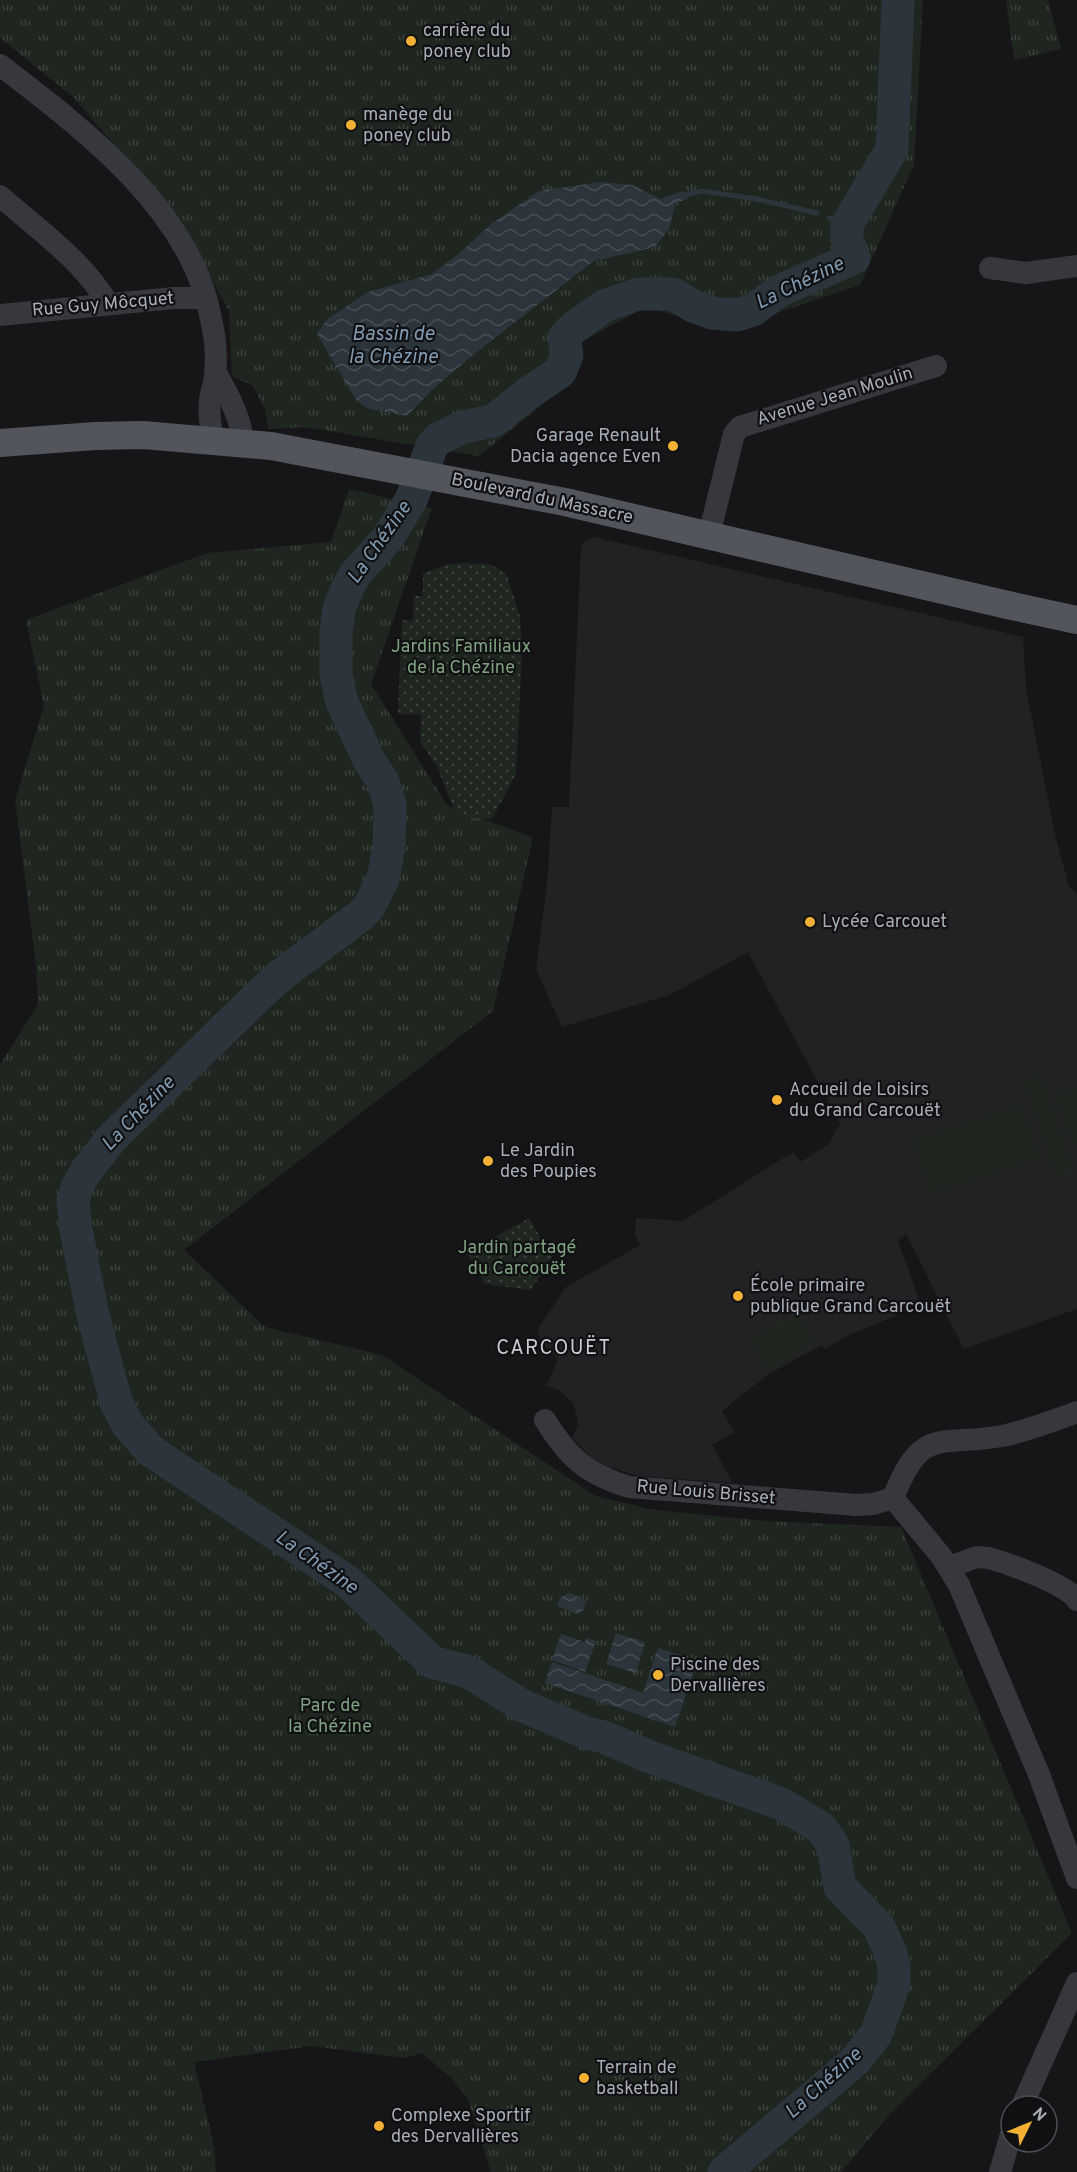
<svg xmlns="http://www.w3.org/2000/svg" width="1077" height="2172" font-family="Overpass,sans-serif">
  <defs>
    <pattern id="park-tufts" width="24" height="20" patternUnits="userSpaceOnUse" patternTransform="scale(1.5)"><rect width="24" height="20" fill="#1e261f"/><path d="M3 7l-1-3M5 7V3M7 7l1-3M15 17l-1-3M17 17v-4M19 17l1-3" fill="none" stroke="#3c433d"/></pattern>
    <pattern id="garden-dots" width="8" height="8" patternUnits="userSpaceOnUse" patternTransform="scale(1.5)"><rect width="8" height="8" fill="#1e261f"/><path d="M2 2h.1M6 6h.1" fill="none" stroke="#3c433d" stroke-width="1.8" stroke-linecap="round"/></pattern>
    <pattern id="water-waves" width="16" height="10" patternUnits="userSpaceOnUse" patternTransform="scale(1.5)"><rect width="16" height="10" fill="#2c353c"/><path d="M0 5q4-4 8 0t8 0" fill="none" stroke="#485056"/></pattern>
  </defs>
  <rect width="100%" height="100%" fill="#161618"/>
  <polygon fill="#222225" points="594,537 1023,637 1026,688 1056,839 1069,886 1077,894 1077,1309 964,1349 906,1234 898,1241 921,1305 847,1336 825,1349 822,1345 818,1347 767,1375 722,1411 734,1432 712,1445 733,1483 638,1476 608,1467 591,1457 572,1438 578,1424 574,1404 559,1390 546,1386 558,1359 543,1345 537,1330 566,1287 640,1245 635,1233 636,1218 683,1221 793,1152 800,1162 829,1144 835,1131 841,1125 748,952 670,995 562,1027 536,969 547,884 552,807 569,807 581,547 583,542"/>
  <g fill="#1e261f">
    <polygon points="1042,1073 1074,1172 1056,1178 1023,1080"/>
    <polygon points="1077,1087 1077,1147 1073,1148 1055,1094"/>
    <polygon points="1023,1105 1040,1158 931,1193 914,1140"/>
    <polygon points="796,1312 815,1343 768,1372 749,1340"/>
  </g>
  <g fill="url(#park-tufts)">
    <polygon points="0,0 923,0 914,165 860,285 726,330 646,307 583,341 569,383 479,456 305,427 268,429 265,409 253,386 232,376 229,311 178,218 73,97 0,38"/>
    <polygon points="1006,0 1048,0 1061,49 1014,60"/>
    <polygon points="349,489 432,508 371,684 447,805 533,838 493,1011 184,1250 265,1327 382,1355 596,1496 654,1510 766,1521 901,1527 1072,1933 891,2113 841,2172 491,2172 468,2099 452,2079 422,2053 404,2058 311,2046 194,2062 214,2146 216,2172 0,2172 0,1065 38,1004 36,966 15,800 44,706 26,620 207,553 331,542"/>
  </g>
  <g fill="url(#garden-dots)">
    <polygon points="462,563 489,564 506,573 520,617 522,649 516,774 492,819 457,817 437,767 420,741 421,715 398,714 402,620 413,621 414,596 423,596 423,573 449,564"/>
    <polygon points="529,1218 552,1257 531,1290 485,1284 467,1253"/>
  </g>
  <g fill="url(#water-waves)">
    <polygon points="601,182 632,185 660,199 683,191 688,199 675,203 670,227 655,247 594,261 473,355 433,389 407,416 366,408 356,400 317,334 326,320 368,292 432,274 461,252 491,224 539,191"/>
    <polygon points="569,1593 586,1600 583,1611 578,1614 557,1606 560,1598"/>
    <polygon points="616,1633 645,1642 636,1673 606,1664"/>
    <polygon points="561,1634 585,1642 587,1638 596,1641 585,1672 552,1660"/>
    <polygon points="658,1648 697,1661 675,1727 545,1683 552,1662 643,1693"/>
  </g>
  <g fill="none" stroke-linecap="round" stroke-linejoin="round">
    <g stroke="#2c353c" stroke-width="5">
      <polyline points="685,195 702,191 757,199 817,213"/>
      <polyline points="829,218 847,225"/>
    </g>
    <polyline stroke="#2c353c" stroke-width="33" points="724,2172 855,2061 876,2034 894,1984 894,1968 891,1954 879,1927 840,1887 833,1845 821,1828 782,1804 650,1757 604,1737 587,1733 521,1705 469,1672 432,1662 348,1582 151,1451 128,1425 116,1402 92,1311 76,1230 73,1201 77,1187 86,1171 112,1138 261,993 281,975 360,916 369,907 383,879 389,847 390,804 383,782 369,760 342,702 336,675 336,632 339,609 348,587 356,573 387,539 411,500 432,446 438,439 463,427 493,421 527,394 560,372 567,355 564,338 572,329 604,306 638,294 673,294 693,306 712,313 737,315 753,310 779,291 854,258 847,239 847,225 892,149 898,0"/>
    <g stroke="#37383d" stroke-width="22">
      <path d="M 0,65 C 83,129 192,210 211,319 C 215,336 217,356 215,374 C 215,383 211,391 210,400 C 208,414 211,428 213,441"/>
      <path d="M 0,196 C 37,229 83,260 108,304"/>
      <polyline points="990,268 1026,273 1077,266"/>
      <polyline points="0,315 174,298 206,298"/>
      <path d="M 216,373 C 229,396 240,416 244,444"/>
      <polyline points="709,535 734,434 740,427 936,366"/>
      <path d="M 1077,1412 C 1052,1421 1027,1431 1002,1436 C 938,1447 922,1425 893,1498 L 941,1556 L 959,1585 L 1038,1772 L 1077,1878"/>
      <path d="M 545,1420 C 568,1457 586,1474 629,1487 L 856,1505 L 873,1504 L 893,1498"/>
      <path d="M 949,1567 L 977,1557 L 989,1558 C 1010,1564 1066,1584 1077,1600"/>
      <polyline points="1022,2106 1077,1983"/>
      <polyline points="1000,2172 1011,2134"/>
    </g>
    <polyline stroke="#53555c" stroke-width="28" points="0,443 95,436 143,435 271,446 565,502 1012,606 1077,620"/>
  </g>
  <g fill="#f2b134" stroke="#111113" stroke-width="2">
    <circle cx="411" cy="41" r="6"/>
    <circle cx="351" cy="125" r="6"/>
    <circle cx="673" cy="446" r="6"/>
    <circle cx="810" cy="922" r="6"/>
    <circle cx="777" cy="1100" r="6"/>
    <circle cx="488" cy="1161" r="6"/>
    <circle cx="738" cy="1296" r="6"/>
    <circle cx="658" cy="1675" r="6"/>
    <circle cx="584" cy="2078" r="6"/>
    <circle cx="379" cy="2126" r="6"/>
  </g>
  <g text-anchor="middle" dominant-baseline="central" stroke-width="4.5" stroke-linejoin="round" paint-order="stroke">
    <g font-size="18" fill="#a8adb8" stroke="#111113" text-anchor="start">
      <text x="423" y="31">carrière du<tspan x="423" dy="21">poney club</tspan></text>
      <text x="363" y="115">manège du<tspan x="363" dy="21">poney club</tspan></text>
      <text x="661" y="436" text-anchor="end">Garage Renault<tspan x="661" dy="21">Dacia agence Even</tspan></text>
      <text x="822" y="922">Lycée Carcouet</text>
      <text x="789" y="1090">Accueil de Loisirs<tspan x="789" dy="21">du Grand Carcouët</tspan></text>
      <text x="500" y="1151">Le Jardin<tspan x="500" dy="21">des Poupies</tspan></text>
      <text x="750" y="1286">École primaire<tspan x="750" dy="21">publique Grand Carcouët</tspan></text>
      <text x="670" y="1665">Piscine des<tspan x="670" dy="21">Dervallières</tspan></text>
      <text x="596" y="2068">Terrain de<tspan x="596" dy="21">basketball</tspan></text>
      <text x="391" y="2116">Complexe Sportif<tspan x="391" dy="21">des Dervallières</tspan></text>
    </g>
    <g font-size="18" fill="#a8adb8" stroke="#111113">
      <text transform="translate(103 305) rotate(-5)">Rue Guy Môcquet</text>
      <text transform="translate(835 397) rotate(-17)">Avenue Jean Moulin</text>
      <text transform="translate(542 499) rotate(12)">Boulevard du Massacre</text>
      <text transform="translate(706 1493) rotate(5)">Rue Louis Brisset</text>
    </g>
    <g font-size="18" fill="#7fa381" stroke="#111113">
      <text x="461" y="647">Jardins Familiaux<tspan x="461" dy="21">de la Chézine</tspan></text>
      <text x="517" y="1248">Jardin partagé<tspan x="517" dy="21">du Carcouët</tspan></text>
      <text x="330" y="1706">Parc de<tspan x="330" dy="21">la Chézine</tspan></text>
    </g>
    <g font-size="20" font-style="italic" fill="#7f9bb3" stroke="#111113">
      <text transform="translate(800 284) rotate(-26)">La Chézine</text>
      <text x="393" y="335">Bassin de<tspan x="393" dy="23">la Chézine</tspan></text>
      <text transform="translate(380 543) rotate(-55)">La Chézine</text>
      <text transform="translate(139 1114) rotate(-46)">La Chézine</text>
      <text transform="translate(316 1563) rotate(35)">La Chézine</text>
      <text transform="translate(824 2084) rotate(-42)">La Chézine</text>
    </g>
    <g font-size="20" letter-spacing="1.5" fill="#c9ccd4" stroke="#111113">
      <text x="554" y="1349">CARCOUËT</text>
    </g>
  </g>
  <g transform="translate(1029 2124) rotate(47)"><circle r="28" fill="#111113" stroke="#4d4f55" stroke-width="1.5"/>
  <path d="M0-4.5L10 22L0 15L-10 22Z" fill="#f2b134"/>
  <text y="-9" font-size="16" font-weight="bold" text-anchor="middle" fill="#a8adb8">N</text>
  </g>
</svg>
